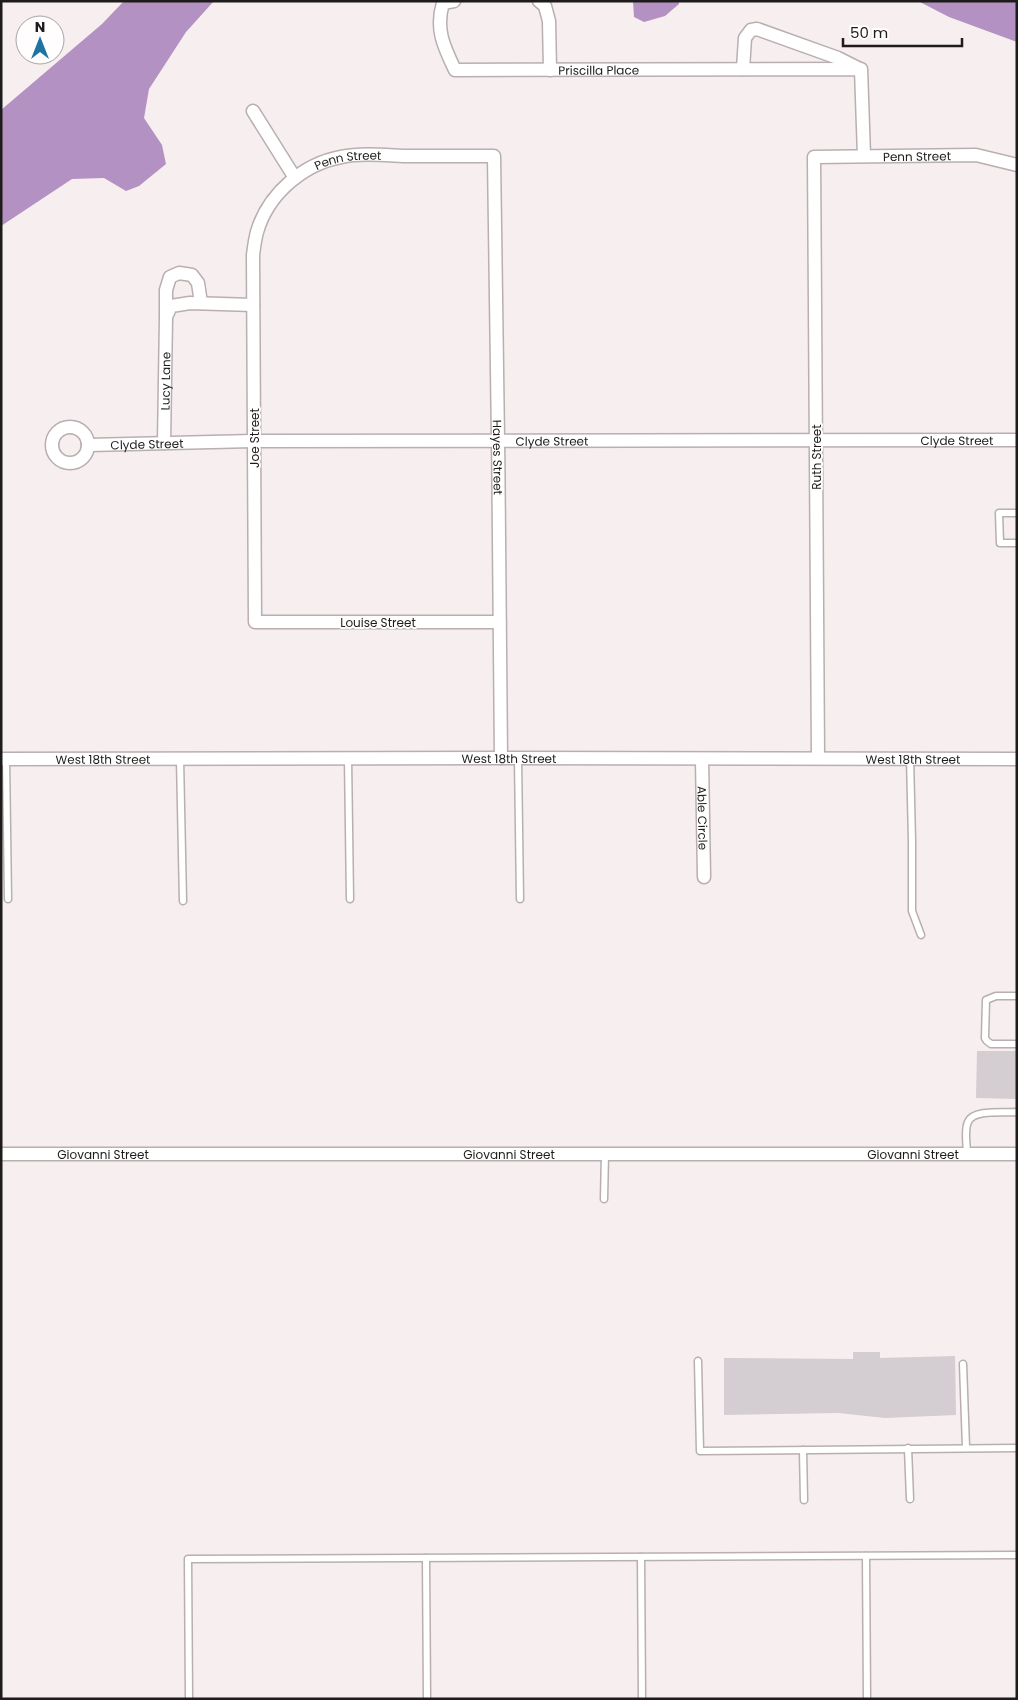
<svg xmlns="http://www.w3.org/2000/svg" width="1018" height="1700" font-family="Poppins,sans-serif">
  <rect width="100%" height="100%" fill="#f7eeef"/>
  <g fill="#b391c2">
    <polygon points="124,1 214,1 186,32 149,89 144,118 162,145 166,164 139,186 126,191 104,178 72,179 1,226 1,110 102,24"/>
    <polygon points="633,1 679,1 679,4 665,16 644,22 634,17"/>
    <polygon points="918,1 1017,1 1017,42 949,17"/>
  </g>
  <g fill="#d4cdd1">
    <polygon points="977,1051 1017,1051 1017,1099 976,1098"/>
    <polygon points="853,1352 880,1352 880,1358 955,1356 956,1415 885,1418 838,1413 724,1415 724,1358 853,1359"/>
  </g>
  <g fill="none" stroke-linecap="round" stroke-linejoin="round">
    <defs>
      <g id="service">
        <polyline points="1017,513 999,513 1000,543 1017,543"/>
        <polyline points="348,758 350,899"/>
        <polyline points="518,758 520,899"/>
        <polyline points="910,758 912,841 912,911 921,935"/>
        <polyline points="6,759 8,899"/>
        <polyline points="180,759 183,901"/>
        <polyline points="1017,996 996,996 986,1000 985,1038 987,1041 991,1044 1017,1044"/>
        <path d="M 967,1154 C 967,1145 964,1130 968,1122 C 973,1109 1004,1113 1017,1112"/>
        <polyline points="604,1199 605,1154"/>
        <polyline points="698,1361 700,1451 1017,1448"/>
        <polyline points="963,1364 966,1447"/>
        <polyline points="908,1448 910,1499"/>
        <polyline points="803,1450 804,1500"/>
        <polyline points="866,1556 867,1699"/>
        <polyline points="641,1557 642,1699"/>
        <polyline points="426,1558 427,1699"/>
        <polyline points="189,1699 188,1559 1017,1555"/>
      </g>
      <g id="minor">
        <path id="s1" d="M 454,1 L 443,3 C 435,29 444,47 455,70 L 861,69 L 864,156"/>
        <polyline points="539,1 545,6 549,21 550,70"/>
        <polyline points="743,69 745,38 751,30 757,29 838,58 858,68"/>
        <polyline points="253,111 295,178"/>
        <polyline points="166,315 166,290 170,277 179,273 192,275 198,283 201,303"/>
        <circle cx="70" cy="445" r="18"/>
        <path id="s2" d="M 164,443 L 166,317 L 171,306 L 190,303 L 253,305"/>
        <path id="s3" d="M 88,445 L 253,441 L 1017,440"/>
        <path id="s4" d="M 500,622 L 255,622 L 253,255 C 254,247 255,239 257,232 C 268,194 303,164 341,157 C 361,153 382,155 403,156 C 433,156 464,156 494,156 C 497,357 500,557 501,758"/>
        <path id="s5" d="M 818,758 L 814,157 L 976,155 L 1017,165"/>
        <path id="s6" d="M 1,759 L 501,758 L 1017,759"/>
        <path id="s7" d="M 702,759 L 704,877"/>
        <path id="s8" d="M 1,1154 L 1017,1154"/>
      </g>
    </defs>
    <use href="#service" stroke="#b8afb0" stroke-width="9"/>
    <use href="#minor" stroke="#b8afb0" stroke-width="15"/>
    <use href="#service" stroke="#fff" stroke-width="6"/>
    <use href="#minor" stroke="#fff" stroke-width="12"/>
  </g>
  <g text-anchor="middle" dominant-baseline="central" stroke-width="4" stroke-linejoin="round" paint-order="stroke">
    <g font-size="12" fill="#1e1b1b" stroke="#fffdfd">
      <text stroke="none"><textPath href="#s1" startOffset="225">Priscilla Place</textPath></text>
      <text stroke="none"><textPath href="#s5" startOffset="704">Penn Street</textPath></text>
      <text stroke="none"><textPath href="#s4" startOffset="760">Penn Street</textPath></text>
      <text stroke="none"><textPath href="#s2" startOffset="62">Lucy Lane</textPath></text>
      <text transform="translate(254 438) rotate(-90)">Joe Street</text>
      <text stroke="none"><textPath href="#s3" startOffset="869">Clyde Street</textPath></text>
      <text stroke="none"><textPath href="#s3" startOffset="464">Clyde Street</textPath></text>
      <text stroke="none"><textPath href="#s3" startOffset="59">Clyde Street</textPath></text>
      <text stroke="none"><textPath href="#s4" startOffset="1208">Hayes Street</textPath></text>
      <text transform="translate(816 457) rotate(-90)">Ruth Street</text>
      <text x="378" y="622">Louise Street</text>
      <text stroke="none"><textPath href="#s6" startOffset="508">West 18th Street</textPath></text>
      <text stroke="none"><textPath href="#s6" startOffset="912">West 18th Street</textPath></text>
      <text stroke="none"><textPath href="#s6" startOffset="102">West 18th Street</textPath></text>
      <text stroke="none"><textPath href="#s7" startOffset="59">Able Circle</textPath></text>
      <text stroke="none"><textPath href="#s8" startOffset="102">Giovanni Street</textPath></text>
      <text stroke="none"><textPath href="#s8" startOffset="912">Giovanni Street</textPath></text>
      <text stroke="none"><textPath href="#s8" startOffset="508">Giovanni Street</textPath></text>
    </g>
  </g>
  <rect width="1018" height="1700" fill="none" stroke="#1e1b1b" stroke-width="5"/>
  <g transform="translate(40 40)"><circle r="24" fill="#fffdfd" stroke="#a5a3a3"/>
  <path d="M0-4L9 19L0 12L-9 19Z" fill="#1e73a3"/>
  <text y="-8" font-size="14" font-weight="bold" text-anchor="middle" fill="#1e1b1b">N</text>
  </g>
  <path d="M843 38v8h119v-8" fill="none" stroke="#1e1b1b" stroke-width="2.5"/>
  <text x="850" y="38" font-size="15" fill="#1e1b1b" stroke="#fffdfd" stroke-width="4" paint-order="stroke">50 m</text>
</svg>
